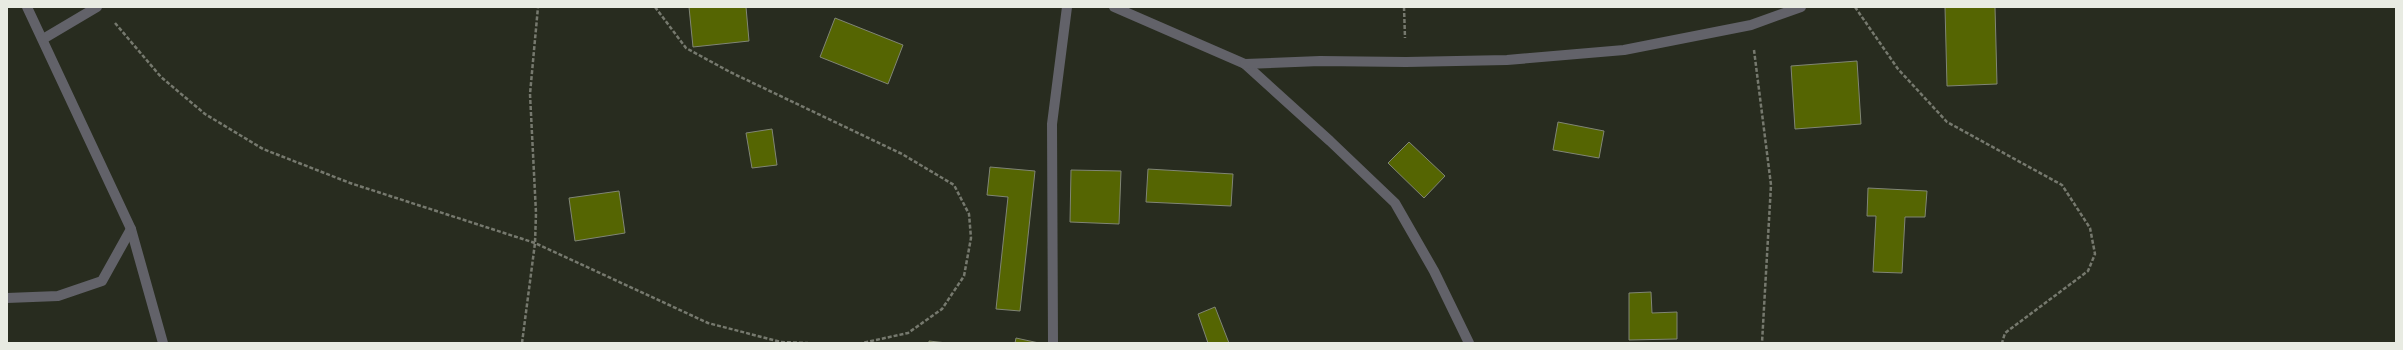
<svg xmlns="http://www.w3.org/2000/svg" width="2403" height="350" font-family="'Roboto Condensed',sans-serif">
  <rect width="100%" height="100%" fill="#282c1f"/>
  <g fill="#556502" stroke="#808575">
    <polygon points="689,7 746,7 749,41 693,47"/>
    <polygon points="1945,7 1995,7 1997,84 1947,86"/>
    <polygon points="835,18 903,45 888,84 820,57"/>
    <polygon points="1857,61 1861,124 1795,129 1791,66"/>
    <polygon points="1558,122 1604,131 1599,158 1553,150"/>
    <polygon points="772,129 777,165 752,168 746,133"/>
    <polygon points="1409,142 1445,176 1424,198 1388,163"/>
    <polygon points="990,167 1035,171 1020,311 996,309 1008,197 987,195"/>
    <polygon points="1148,169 1233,174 1231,206 1146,202"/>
    <polygon points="1071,170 1121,171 1119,224 1070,222"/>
    <polygon points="1868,188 1927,191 1925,217 1905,217 1902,273 1873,272 1876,216 1867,216"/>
    <polygon points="619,191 625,233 575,241 569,198"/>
    <polygon points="1651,292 1652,313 1677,312 1677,339 1629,340 1629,293"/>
    <polygon points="1215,307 1229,343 1208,343 1198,314"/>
    <polygon points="1016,338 1039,343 1015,343"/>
    <polygon points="929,341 947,343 929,343"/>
  </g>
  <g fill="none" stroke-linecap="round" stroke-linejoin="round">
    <g stroke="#76796e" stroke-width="2.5" stroke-dasharray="4 2" stroke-linecap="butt">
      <polyline points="655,7 686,48 730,72 902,154 954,185 969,214 971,238 964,276 942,309 908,333 862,343"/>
      <polyline points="1404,7 1405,38"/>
      <polyline points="1855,7 1898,69 1947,122 2062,185 2090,228 2095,254 2088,271 2005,333 2002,343"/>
      <polyline points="115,23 161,77 205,114 263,149 350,183 535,243 708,323 781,342 808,343"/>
      <polyline points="1754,50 1771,185 1762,343"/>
      <polyline points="522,343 535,243 536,213 530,94 538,7"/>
    </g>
    <g stroke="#626269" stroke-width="10">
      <polyline points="27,7 131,229 163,343"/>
      <polyline points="1114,7 1245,64 1330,141 1395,203 1434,271 1469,343"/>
      <polyline points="43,39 97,7"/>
      <polyline points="1245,64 1320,61 1406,62 1507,60 1624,50 1751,25 1801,7"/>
      <polyline points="7,298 58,296 102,281 131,229"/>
      <polyline points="1053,343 1052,124 1067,7"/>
    </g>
  </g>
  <rect width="2403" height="350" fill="none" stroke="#e8ebe2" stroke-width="16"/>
</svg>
